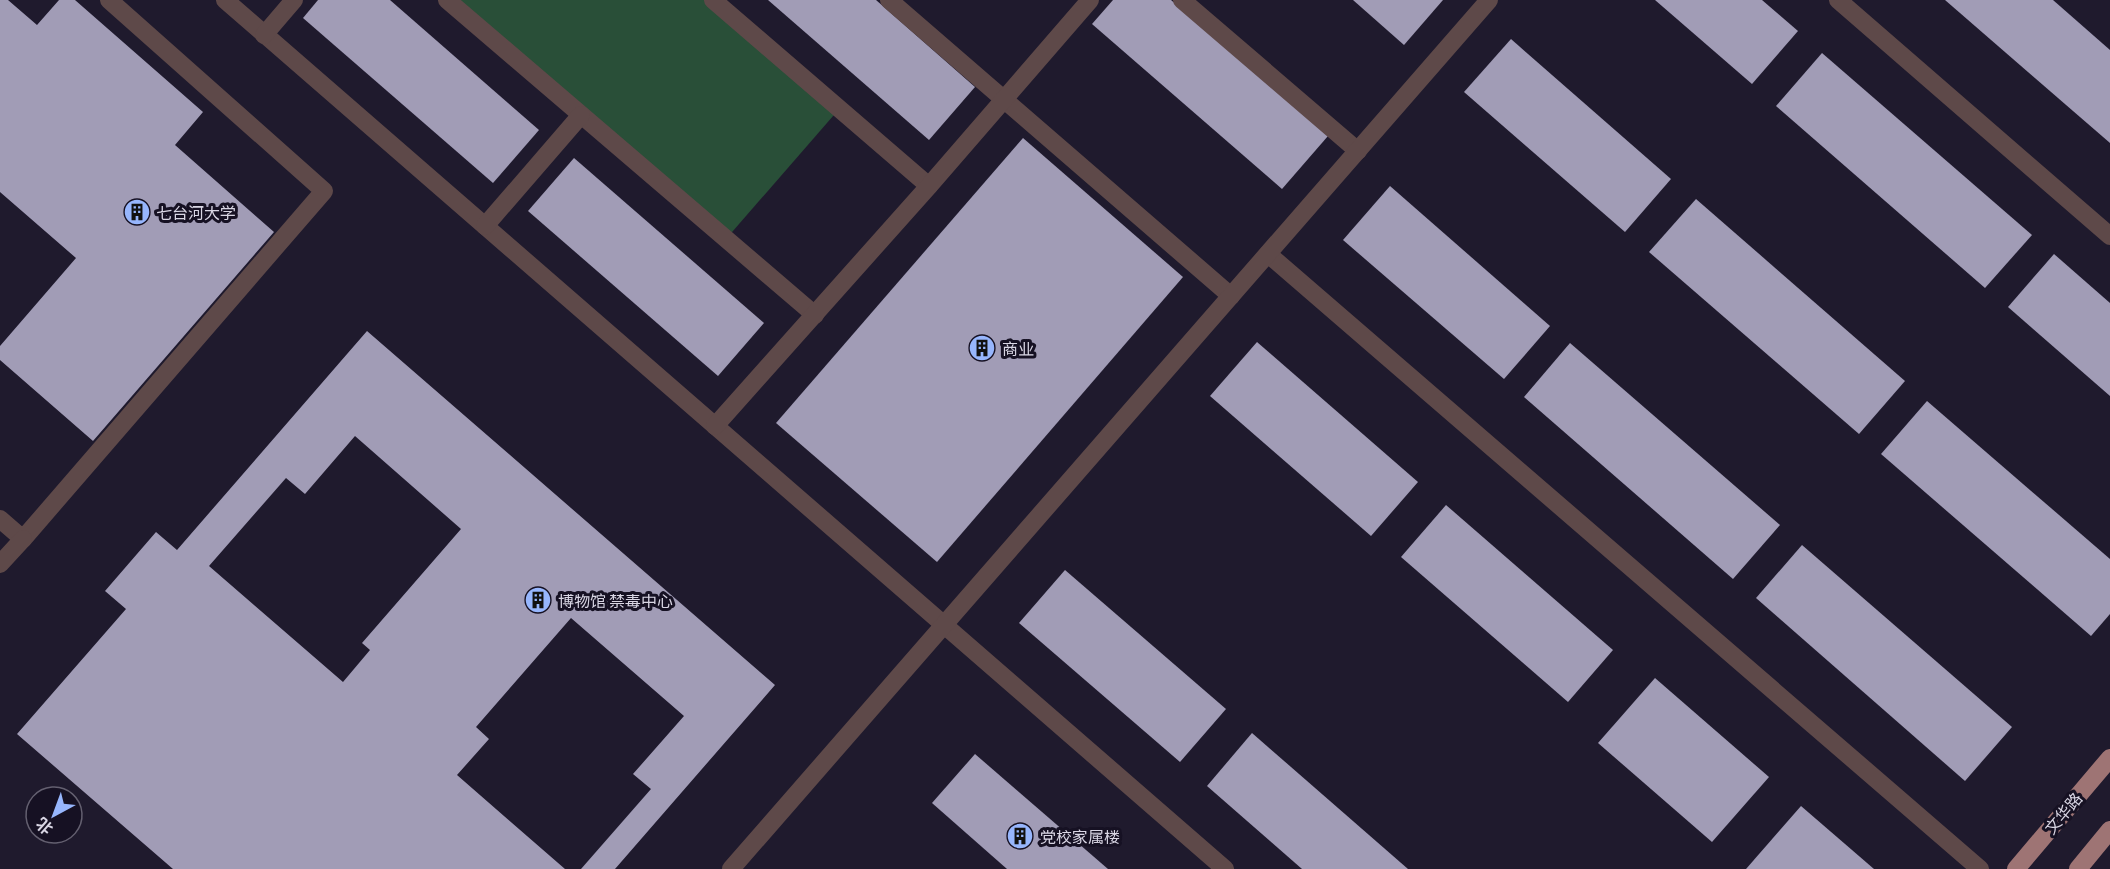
<svg xmlns="http://www.w3.org/2000/svg" width="2110" height="869" font-family="Commissioner,'Noto Sans SC',sans-serif">
  <rect width="100%" height="100%" fill="#1f1a2d"/>
  <polygon fill="#294f38" points="447,0 713,0 840,108 726,239"/>
  <g fill="#a19cb6" fill-rule="evenodd">
    <polygon points="0,0 8,0 37,25 59,0 75,0 203,112 175,145 274,232 93,441 0,360 0,346 76,258 0,192"/>
    <polygon points="318,0 390,0 539,130 493,183 303,18"/>
    <polygon points="768,0 876,0 975,87 929,140"/>
    <polygon points="1113,0 1171,0 1328,136 1282,189 1092,24"/>
    <polygon points="1353,0 1443,0 1404,45"/>
    <polygon points="1655,0 1762,0 1798,31 1752,84"/>
    <polygon points="1945,0 2053,0 2110,50 2110,143"/>
    <polygon points="1511,39 1671,179 1625,232 1464,92"/>
    <polygon points="1822,53 2032,235 1985,288 1776,106"/>
    <polygon points="1023,138 1183,277 937,562 776,423"/>
    <polygon points="574,158 764,323 718,376 528,211"/>
    <polygon points="1390,186 1550,326 1504,379 1343,240"/>
    <polygon points="1696,199 1905,381 1859,434 1649,252"/>
    <polygon points="2054,254 2110,303 2110,396 2008,307"/>
    <path d="M 367,331 L 775,685 L 615,869 L 581,869 L 651,789 L 633,774 L 684,716 L 571,618 L 476,727 L 489,739 L 457,775 L 565,869 L 173,869 L 17,734 L 126,609 L 105,591 L 156,532 L 177,550 ZM 355,436 L 461,529 L 362,643 L 370,650 L 343,682 L 209,566 L 286,478 L 305,494 Z"/>
    <polygon points="1257,342 1418,482 1371,536 1210,396"/>
    <polygon points="1570,343 1780,525 1733,579 1524,397"/>
    <polygon points="1927,401 2110,559 2110,614 2091,636 1881,454"/>
    <polygon points="1446,505 1613,650 1568,702 1401,557"/>
    <polygon points="1802,545 2012,727 1965,781 1756,598"/>
    <polygon points="1065,570 1226,709 1180,762 1019,623"/>
    <polygon points="1655,678 1769,777 1712,842 1598,743"/>
    <polygon points="1252,733 1408,869 1302,869 1207,786"/>
    <polygon points="975,754 1108,869 1007,869 932,803"/>
    <polygon points="1801,806 1874,869 1746,869"/>
  </g>
  <g fill="none" stroke-linecap="round" stroke-linejoin="round">
    <g stroke="#5e4949" stroke-width="18">
      <polyline points="225,0 1225,869"/>
      <polyline points="447,0 815,315"/>
      <polyline points="713,0 929,186"/>
      <polyline points="889,0 1231,296"/>
      <polyline points="1182,0 1358,151"/>
      <polyline points="1838,0 2110,236"/>
      <polyline points="264,35 294,0"/>
      <polyline points="485,226 581,115"/>
      <polyline points="1268,254 1980,869"/>
      <polyline points="715,426 929,186 1090,0"/>
      <polyline points="0,519 23,539 324,191 109,0"/>
      <polyline points="0,564 23,539"/>
      <polyline points="731,869 1489,0"/>
    </g>
    <g stroke="#9e7474" stroke-width="18">
      <polyline points="2016,869 2110,758"/>
      <polyline points="2078,869 2110,830"/>
    </g>
  </g>
  <defs>
    <symbol id="building-disc" viewBox="-11 -11 22 22"><circle r="9.5" fill="#97b6fd" stroke="#161123"/><path d="M-4-6H4V6H1V3H-1V6H-4ZM-2.5-4.3h1.7v1.8h-1.7ZM.8-4.3h1.7v1.8H.8ZM-2.5-1h1.7V.8h-1.7ZM.8-1h1.7V.8H.8Z" fill="#111"/></symbol>
  </defs>
  <g fill-rule="evenodd">
    <use href="#building-disc" x="122" y="197" width="30" height="30"/>
    <use href="#building-disc" x="967" y="333" width="30" height="30"/>
    <use href="#building-disc" x="523" y="585" width="30" height="30"/>
    <use href="#building-disc" x="1005" y="821" width="30" height="30"/>
  </g>
  <g text-anchor="middle" dominant-baseline="central" stroke-width="6" stroke-linejoin="round" paint-order="stroke">
    <g font-size="16" fill="#d9d6e4" stroke="#161123" text-anchor="start">
      <text x="156" y="212">七台河大学</text>
      <text x="1002" y="348">商业</text>
      <text x="558" y="600">博物馆 禁毒中心</text>
      <text x="1040" y="836">党校家属楼</text>
    </g>
    <g font-size="16" fill="#d9d6e4" stroke="#161123">
      <text transform="translate(2063 813) rotate(-50)">文华路</text>
    </g>
  </g>
  <g transform="translate(54 815) rotate(221)"><circle r="28" fill="#161123" stroke="#646070" stroke-width="1.5"/>
  <path d="M0-4.5L10 22L0 15L-10 22Z" fill="#97b6fd"/>
  <text y="-9" font-size="16" font-weight="bold" text-anchor="middle" fill="#d9d6e4">北</text>
  </g>
</svg>
